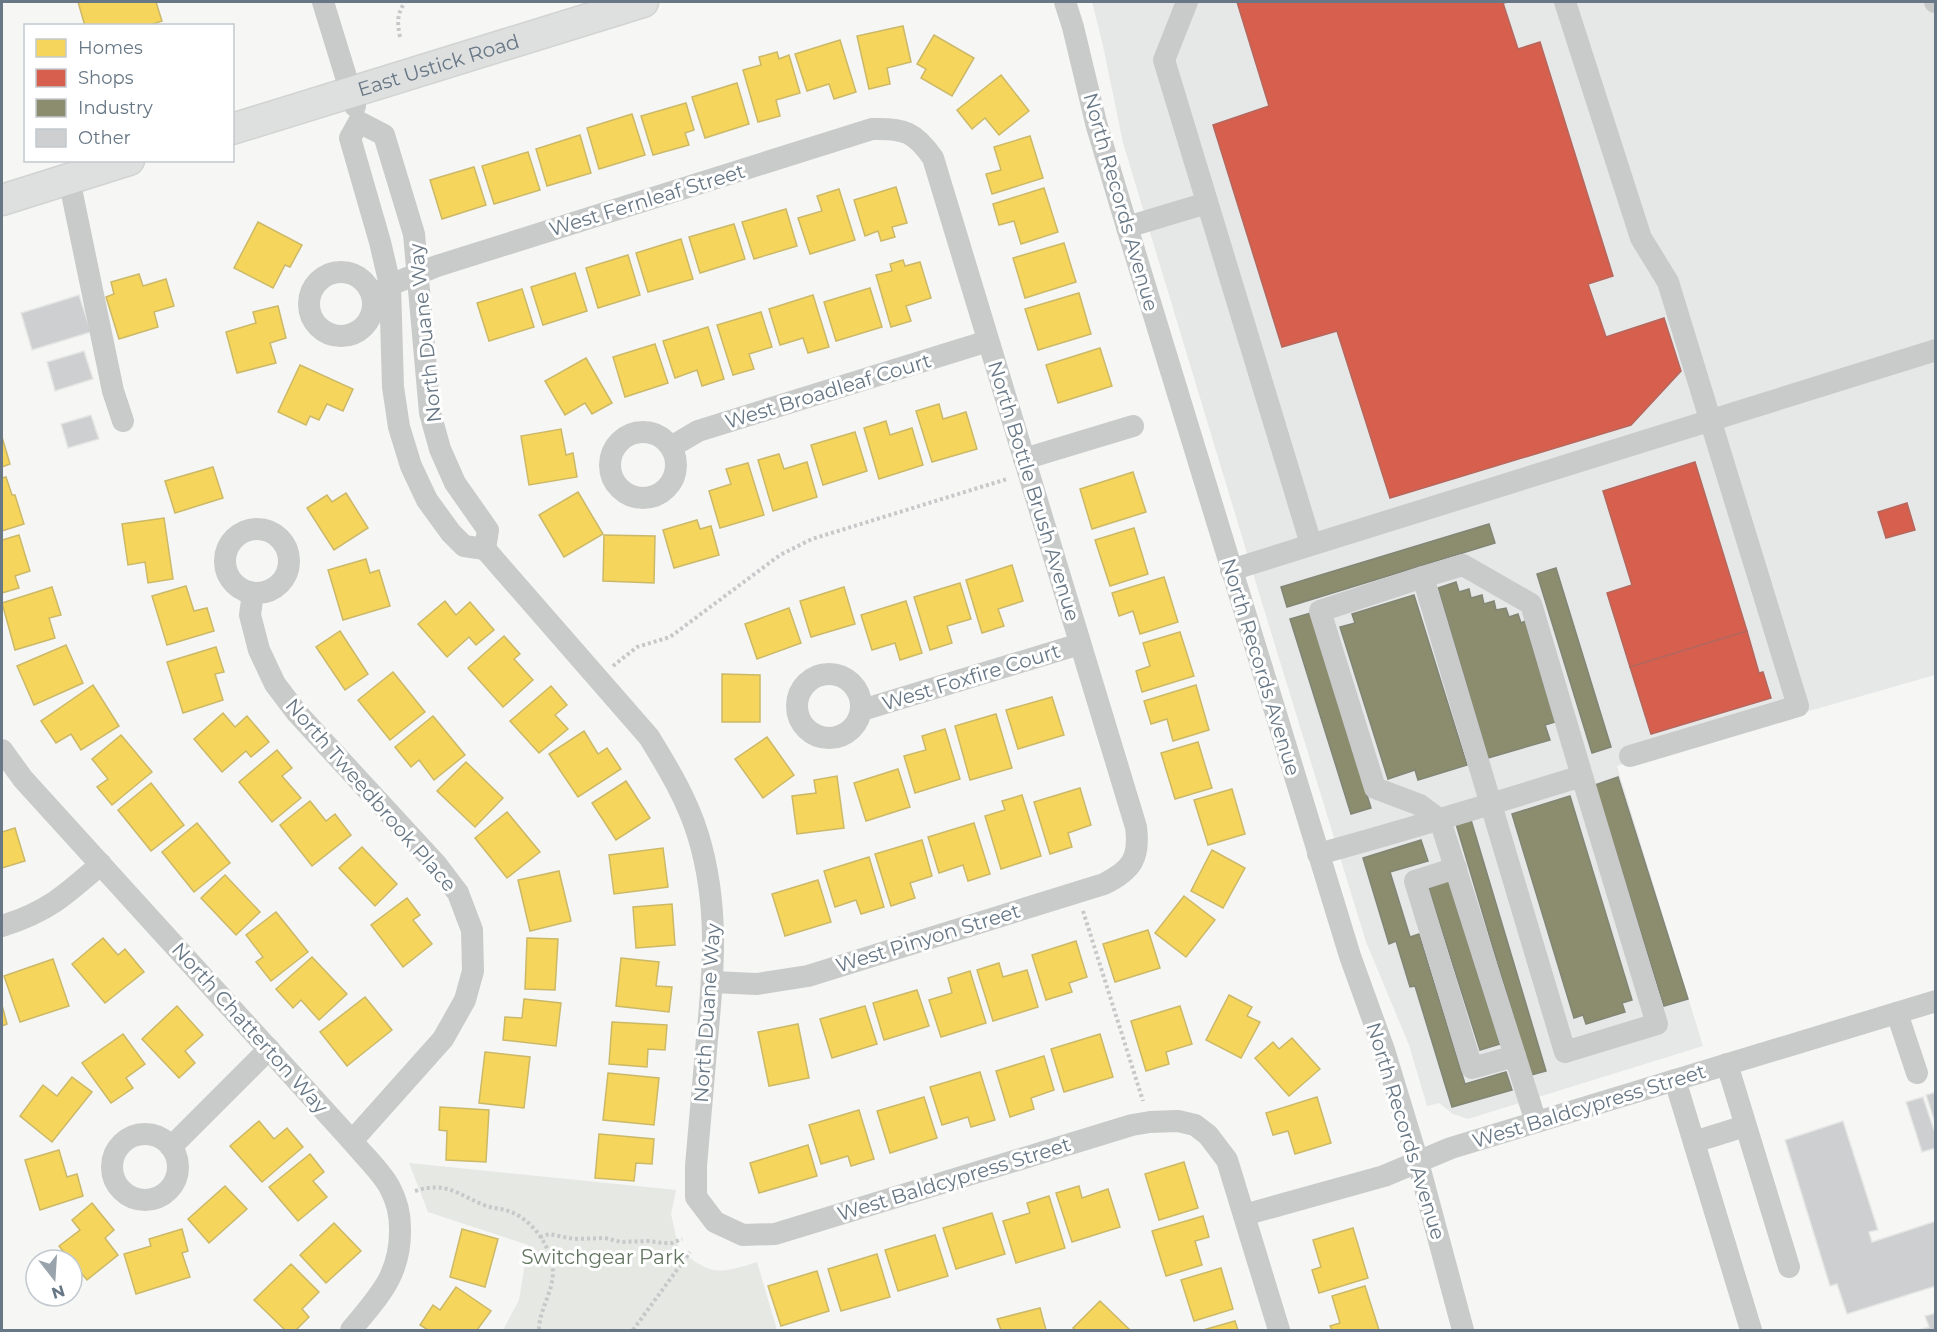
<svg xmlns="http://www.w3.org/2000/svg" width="1937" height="1332" font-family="Montserrat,sans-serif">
  <rect width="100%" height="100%" fill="#f6f6f5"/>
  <polygon fill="#e6e8e8" points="1092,2 1935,2 1935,675 1617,766 1703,1046 1468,1119 1453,1114 1439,1103 1427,1106 1409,1045 1366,942 1259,593 1123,143 1103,46"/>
  <path fill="#e5e8e3" d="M 409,1163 L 676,1190 L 671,1214 L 679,1250 C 712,1275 717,1275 757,1262 L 777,1330 L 503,1330 L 519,1300 L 528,1245 L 428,1212 Z"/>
  <g fill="#f6d55c" stroke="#cbb968" stroke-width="1.5">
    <polygon points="78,2 156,2 162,21 147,26 85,26"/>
    <polygon points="903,26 911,62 887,68 890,84 869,89 857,36"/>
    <polygon points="934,35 974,58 952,96 921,78 926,69 917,64"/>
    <polygon points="840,40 856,92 834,99 829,84 807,91 795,54"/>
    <polygon points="777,52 779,59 789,55 800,93 776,100 780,116 758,122 743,70 761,65 759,57"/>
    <polygon points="1001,75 1029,111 999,135 985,118 972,129 957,110"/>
    <polygon points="737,83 749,124 705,138 692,97"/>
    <polygon points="686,103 694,130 685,133 689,145 653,155 641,116"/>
    <polygon points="632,114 645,155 599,169 587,128"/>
    <polygon points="580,135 591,173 547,186 536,149"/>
    <polygon points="1030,136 1043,178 992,194 986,174 1001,170 994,147"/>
    <polygon points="528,152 540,190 494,204 482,166"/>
    <polygon points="474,167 486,205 442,219 430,180"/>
    <polygon points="896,187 907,223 892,227 895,237 881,241 878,231 865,236 854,200"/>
    <polygon points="1044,188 1058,232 1021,244 1014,221 999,225 993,204"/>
    <polygon points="839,189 855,240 810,254 798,218 822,211 817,196"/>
    <polygon points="786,209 797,246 754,259 742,222"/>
    <polygon points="258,222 302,245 290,267 285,265 273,288 234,268"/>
    <polygon points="734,224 745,259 700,273 689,237"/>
    <polygon points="681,239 693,279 648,292 636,253"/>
    <polygon points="1064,243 1076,282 1025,298 1013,258"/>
    <polygon points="628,255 640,295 598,308 586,268"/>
    <polygon points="903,260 905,266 920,262 931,298 906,306 911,321 891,327 876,275 892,271 890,264"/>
    <polygon points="575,273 587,311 543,325 531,287"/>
    <polygon points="139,274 143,286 166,279 174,306 154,312 158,327 119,339 106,297 114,294 111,282"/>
    <polygon points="870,288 882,327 836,341 824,302"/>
    <polygon points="522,289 534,327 489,341 477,303"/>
    <polygon points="1079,293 1091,334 1038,350 1025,309"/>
    <polygon points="813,295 829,347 808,353 803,338 780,345 769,309"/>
    <polygon points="278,306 286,338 270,343 276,363 237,373 226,332 256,323 253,312"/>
    <polygon points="761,312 772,347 749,354 754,369 733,375 717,325"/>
    <polygon points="708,327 724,379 702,386 697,370 675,378 663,341"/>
    <polygon points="655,344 668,383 625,397 613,357"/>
    <polygon points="1100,348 1112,386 1058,403 1046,365"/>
    <polygon points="586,358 612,403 592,414 585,403 565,415 545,381"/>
    <polygon points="300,365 353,389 343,411 327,404 319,420 310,416 306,425 278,412"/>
    <polygon points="939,404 943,419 966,412 977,449 932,462 916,411"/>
    <polygon points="886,421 890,435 912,428 923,465 879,479 864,428"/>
    <polygon points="561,429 566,455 573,453 577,477 529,485 521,436"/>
    <polygon points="855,432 867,471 823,485 811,445"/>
    <polygon points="2,437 10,464 2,467"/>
    <polygon points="779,454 784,469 807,462 817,497 773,511 758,460"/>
    <polygon points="748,463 764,515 720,528 709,491 731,484 726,469"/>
    <polygon points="213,467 223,498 175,513 165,481"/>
    <polygon points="1133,472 1146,512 1092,529 1080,489"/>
    <polygon points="6,477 12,495 15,495 24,524 2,531 2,478"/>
    <polygon points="578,492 603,534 564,557 539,515"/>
    <polygon points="346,493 368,528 334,550 307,508 327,495 332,502"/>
    <polygon points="164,518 173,579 148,583 145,562 128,565 122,524"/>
    <polygon points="697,520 700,529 711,526 719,555 674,568 663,530"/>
    <polygon points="1134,528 1148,574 1110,586 1095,540"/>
    <polygon points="19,535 30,571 15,576 19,588 2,593 2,540"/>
    <polygon points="604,535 655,536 654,583 603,581"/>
    <polygon points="366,559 370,573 379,570 390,606 343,620 328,570"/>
    <polygon points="1012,565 1023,601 998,609 1004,626 982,633 966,580"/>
    <polygon points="1164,577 1178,622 1140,634 1133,611 1119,616 1112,593"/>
    <polygon points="960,583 971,619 947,626 952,643 930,650 914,597"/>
    <polygon points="186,586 194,611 207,608 214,631 167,645 152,596"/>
    <polygon points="52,587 61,615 49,618 55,638 15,650 2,603"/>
    <polygon points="844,587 855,624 811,637 800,601"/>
    <polygon points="445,601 456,615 470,602 494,630 476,645 469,637 447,657 418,624"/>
    <polygon points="906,601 922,653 900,660 895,643 872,650 861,615"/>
    <polygon points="789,608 801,643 757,659 745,624"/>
    <polygon points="340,631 368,674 345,690 316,647"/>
    <polygon points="1180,632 1194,676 1142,692 1136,671 1150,666 1143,643"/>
    <polygon points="504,636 520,654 514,659 533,680 503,707 468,668"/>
    <polygon points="66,645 83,683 34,705 17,666"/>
    <polygon points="216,647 224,672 215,674 223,700 183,713 167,662"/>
    <polygon points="393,672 425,712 390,740 358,700"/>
    <polygon points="722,674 760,675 760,722 722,722"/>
    <polygon points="93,685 119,726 81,750 71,734 56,743 41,721"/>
    <polygon points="1196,685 1209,730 1173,741 1167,719 1151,724 1144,701"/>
    <polygon points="551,686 567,705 555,715 568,729 539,753 510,721"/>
    <polygon points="1052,697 1064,735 1018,749 1006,710"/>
    <polygon points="223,713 235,727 247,716 269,742 251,757 246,751 222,772 194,739"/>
    <polygon points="996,714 1012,768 970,780 955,726"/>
    <polygon points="433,716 465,755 434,780 419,760 411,767 395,747"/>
    <polygon points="945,729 960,779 915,793 904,756 926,750 922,736"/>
    <polygon points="584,731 598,754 607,748 621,769 578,797 549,754"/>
    <polygon points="121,735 152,772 112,805 97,787 108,779 92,759"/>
    <polygon points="767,737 794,775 763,798 735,759"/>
    <polygon points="1198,742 1212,788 1175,799 1161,753"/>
    <polygon points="277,750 292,768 282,776 301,798 272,822 239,782"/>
    <polygon points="466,762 503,798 475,827 437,791"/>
    <polygon points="898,769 910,807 866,821 854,783"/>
    <polygon points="837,776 844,828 797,834 792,796 816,793 814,780"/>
    <polygon points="626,781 650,818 616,840 592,803"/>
    <polygon points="151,783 184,825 151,851 118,810"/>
    <polygon points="1080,788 1091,825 1068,833 1072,847 1050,854 1034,802"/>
    <polygon points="1232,789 1245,834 1208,845 1194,800"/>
    <polygon points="1022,795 1041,856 1001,869 985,816 1005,810 1002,801"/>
    <polygon points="310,801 326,821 335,814 351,835 312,866 280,825"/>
    <polygon points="507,812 540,852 507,878 475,838"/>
    <polygon points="197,823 230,863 194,892 162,852"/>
    <polygon points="974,823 990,874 968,881 963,865 939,873 928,837"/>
    <polygon points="15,828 25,861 2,868 2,832"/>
    <polygon points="922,840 932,876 910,883 915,898 891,906 875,854"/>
    <polygon points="362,847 397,884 375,906 339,868"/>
    <polygon points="663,848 668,887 614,894 609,855"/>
    <polygon points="1212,850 1245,868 1223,908 1191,891"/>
    <polygon points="869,857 884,907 861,914 856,900 835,907 824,871"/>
    <polygon points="559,871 571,921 530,931 518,880"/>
    <polygon points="225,875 260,912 236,935 201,898"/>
    <polygon points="818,880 831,922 785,936 772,894"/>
    <polygon points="1184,896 1215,920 1186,957 1155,933"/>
    <polygon points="407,898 420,915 413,920 432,944 403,967 371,925"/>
    <polygon points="672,904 675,945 636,948 633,907"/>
    <polygon points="276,912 308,952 271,981 256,962 263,957 246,935"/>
    <polygon points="1148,930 1160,968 1115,982 1103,944"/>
    <polygon points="103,938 118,955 125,949 144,972 105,1003 72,964"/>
    <polygon points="527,938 558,939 555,990 525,989"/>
    <polygon points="1076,941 1087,977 1069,983 1072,992 1046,1000 1032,955"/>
    <polygon points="312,957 347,994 319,1020 301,1000 293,1008 276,989"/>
    <polygon points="621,958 659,962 656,986 672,987 669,1012 616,1006"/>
    <polygon points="53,959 69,1006 20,1022 4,976"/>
    <polygon points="999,963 1003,977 1027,970 1038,1007 993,1021 977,970"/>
    <polygon points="970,971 986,1023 941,1037 929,1000 952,993 948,978"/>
    <polygon points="917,990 929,1026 884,1040 873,1003"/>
    <polygon points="1229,995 1252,1007 1247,1016 1260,1022 1241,1058 1206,1040"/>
    <polygon points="365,997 392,1030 347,1066 320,1032"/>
    <polygon points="524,999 561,1003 556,1046 503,1040 505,1017 522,1018"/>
    <polygon points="2,1005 7,1024 2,1026"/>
    <polygon points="177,1006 203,1035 185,1051 195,1063 179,1078 142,1039"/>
    <polygon points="865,1006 877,1044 832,1058 820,1019"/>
    <polygon points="1180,1006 1192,1044 1166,1052 1169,1064 1146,1071 1131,1021"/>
    <polygon points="612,1022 667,1025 665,1050 648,1049 647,1067 609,1064"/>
    <polygon points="798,1024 809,1078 769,1086 758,1032"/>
    <polygon points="123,1034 145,1064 126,1078 133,1088 111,1103 82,1063"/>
    <polygon points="1100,1034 1113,1077 1064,1092 1051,1049"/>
    <polygon points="1292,1038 1320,1069 1289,1096 1255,1058 1273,1042 1279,1049"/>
    <polygon points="485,1052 530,1057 524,1108 479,1103"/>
    <polygon points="1044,1056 1054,1090 1031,1098 1034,1109 1010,1117 996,1071"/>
    <polygon points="980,1072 995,1120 971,1127 968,1117 942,1125 930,1087"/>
    <polygon points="608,1073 659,1078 654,1125 603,1120"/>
    <polygon points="72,1077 92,1092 52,1142 20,1116 43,1085 57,1096"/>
    <polygon points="924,1097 937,1138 890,1153 877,1111"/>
    <polygon points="1317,1097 1331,1143 1295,1154 1288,1131 1273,1135 1266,1113"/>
    <polygon points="440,1107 489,1110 486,1162 446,1160 447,1131 439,1130"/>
    <polygon points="859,1110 874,1159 851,1166 848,1156 821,1164 809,1125"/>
    <polygon points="259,1121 274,1139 287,1128 303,1147 262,1182 230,1146"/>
    <polygon points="599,1134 654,1139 652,1164 636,1163 634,1181 595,1178"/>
    <polygon points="808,1145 817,1176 759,1193 750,1163"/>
    <polygon points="59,1150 67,1177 77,1174 83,1196 40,1210 25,1160"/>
    <polygon points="310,1154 324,1172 313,1181 327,1197 298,1221 269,1187"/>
    <polygon points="1184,1162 1198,1208 1159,1220 1145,1174"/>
    <polygon points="225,1186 247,1209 209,1243 188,1219"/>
    <polygon points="1079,1186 1082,1198 1108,1189 1120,1227 1072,1242 1056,1193"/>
    <polygon points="1049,1196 1065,1248 1016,1263 1003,1221 1030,1213 1027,1203"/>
    <polygon points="92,1203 114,1230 105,1238 118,1255 87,1280 59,1246 80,1230 72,1220"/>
    <polygon points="992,1213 1005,1254 956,1269 943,1228"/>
    <polygon points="1203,1216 1209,1237 1195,1241 1202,1265 1166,1276 1152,1231"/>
    <polygon points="334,1223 361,1251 326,1283 300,1255"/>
    <polygon points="1353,1228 1368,1278 1319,1293 1312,1270 1321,1267 1313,1240"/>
    <polygon points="182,1229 188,1251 182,1253 190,1277 136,1294 124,1254 151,1246 149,1239"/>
    <polygon points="462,1229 498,1239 485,1287 450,1277"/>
    <polygon points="935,1235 948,1276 898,1291 885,1250"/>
    <polygon points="877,1254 890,1297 841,1311 828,1269"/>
    <polygon points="291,1264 319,1292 302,1309 309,1317 296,1330 285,1330 254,1300"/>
    <polygon points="1221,1268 1233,1309 1194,1321 1181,1280"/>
    <polygon points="817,1271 829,1311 781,1326 768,1286"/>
    <polygon points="1365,1286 1379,1330 1332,1330 1330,1326 1340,1323 1332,1296"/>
    <polygon points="456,1287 491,1311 477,1330 428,1330 420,1325 433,1305 440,1310"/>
    <polygon points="1100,1301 1130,1330 1075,1330 1073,1328"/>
    <polygon points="1040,1308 1046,1330 1001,1330 997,1319"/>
    <polygon points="1235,1321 1238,1330 1203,1330"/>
  </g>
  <g fill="#d6604d" stroke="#b5675e" stroke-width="1.5">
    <polygon points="1237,2 1508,2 1503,3 1518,49 1540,42 1613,276 1588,284 1606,337 1664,318 1681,371 1631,425 1390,498 1337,331 1282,347 1213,125 1269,106"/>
    <polygon points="1695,462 1747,631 1630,667 1607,593 1632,585 1603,491"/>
    <polygon points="1907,503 1915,530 1886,538 1878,512"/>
    <polygon points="1747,631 1759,673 1763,672 1771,698 1651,734 1630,667"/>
  </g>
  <g fill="#8c8c6e" stroke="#818675" stroke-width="1.5">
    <polygon points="1489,524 1495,543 1287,607 1281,587"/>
    <polygon points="1556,568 1611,747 1592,753 1537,574"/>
    <polygon points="1456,582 1459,592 1469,589 1471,598 1482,595 1484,604 1494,601 1496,610 1506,608 1509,617 1518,614 1521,623 1525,621 1555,722 1545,725 1550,740 1488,758 1438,588"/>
    <polygon points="1414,595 1467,765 1418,780 1415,770 1388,779 1340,627 1355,623 1352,614"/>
    <polygon points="1311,613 1371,808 1351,814 1290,619"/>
    <polygon points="1618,777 1688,999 1664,1006 1595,785"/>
    <polygon points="1570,796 1632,1000 1622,1003 1625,1012 1586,1024 1583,1015 1574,1018 1512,814"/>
    <polygon points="1471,820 1546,1071 1531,1075 1456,824"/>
    <polygon points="1421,840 1428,861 1390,872 1410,937 1419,934 1465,1084 1506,1072 1512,1090 1452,1107 1415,986 1410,987 1396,941 1389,944 1363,858"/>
    <polygon points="1448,879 1500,1044 1480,1050 1428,886"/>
  </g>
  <g fill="#cdcfd0" stroke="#e6e6e5" stroke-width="1.5">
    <polygon points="79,295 91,332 32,350 21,313"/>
    <polygon points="84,351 93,379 55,391 47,362"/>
    <polygon points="91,415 99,439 68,448 61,424"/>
    <polygon points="1936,1092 1936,1126 1926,1095"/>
    <polygon points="1923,1097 1936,1136 1936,1148 1922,1152 1906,1102"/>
    <polygon points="1843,1121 1878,1230 1869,1232 1872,1242 1936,1221 1936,1286 1847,1314 1837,1284 1830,1286 1785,1140"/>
    <polygon points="1936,1313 1936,1330 1918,1330 1929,1327 1925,1316"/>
  </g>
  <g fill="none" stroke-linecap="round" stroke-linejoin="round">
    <defs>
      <g id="major">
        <path id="s1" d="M 232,129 L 643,2"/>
        <polyline points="2,200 129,160"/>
      </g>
    </defs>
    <use href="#major" stroke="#d2d3d3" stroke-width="33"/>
    <g stroke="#c7c8c9" stroke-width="4" stroke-dasharray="3 3" stroke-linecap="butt">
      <path d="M 400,37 C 397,22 397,14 405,2"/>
      <polyline points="613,666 637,647 670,637 780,555 812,539 1007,479"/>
      <polyline points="1083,911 1143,1101"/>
      <path d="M 415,1191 C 446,1181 457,1194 484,1205 C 493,1209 502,1208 511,1212 C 531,1220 548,1242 552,1264 C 557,1288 539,1307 539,1330"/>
      <polyline points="540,1237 549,1234 574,1239 605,1238 621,1242 648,1241 663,1243 672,1243 682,1239"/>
      <polyline points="633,1330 690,1252"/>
    </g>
    <g stroke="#c9cbcb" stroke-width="22">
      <polyline points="323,2 355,106"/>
      <polyline points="1065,2 1073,27 1096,123 1127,227 1350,956 1384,1050 1418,1162 1463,1330"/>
      <polyline points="1187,2 1164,60 1311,544"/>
      <polyline points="1565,2 1641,238 1668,282 1798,706 1630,756"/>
      <polyline points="1935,2 1936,2"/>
      <polygon points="359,122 384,135 414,234 430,413 440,449 455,483 488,530 485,549 464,546 451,533 427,500 411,466 399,427 393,387 390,285 380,242 350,138"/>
      <polyline points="69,179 113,391 123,421"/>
      <polyline points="1127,227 1207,203"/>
      <circle cx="341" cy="304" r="32"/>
      <path d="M 373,296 L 390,285 L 437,266 L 872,129 C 904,128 915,132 933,158 L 1136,827 C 1140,858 1132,870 1104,884 L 808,976 L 757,984 L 712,982"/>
      <circle cx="643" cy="465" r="33"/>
      <polyline points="671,447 698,431 988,341"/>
      <polyline points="1024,459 1133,426"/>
      <circle cx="257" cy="561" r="32"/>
      <path d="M 485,549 L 649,737 C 668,768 687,799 698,835 C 719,904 714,968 707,1039 C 703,1081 700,1124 696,1166 L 696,1197 L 715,1222 L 743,1235 L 775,1234 L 1132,1125 L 1150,1122 L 1178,1121 L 1195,1125 L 1208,1135 L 1227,1160 L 1279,1330"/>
      <polyline points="1231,570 1936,350"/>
      <polyline points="1423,577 1320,611 1375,788 1420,805 1440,820 1536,1122"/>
      <polyline points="253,593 250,615 259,650 275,684 297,713 436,864 458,893 472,930 473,971 465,1000 443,1039 352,1141"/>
      <circle cx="829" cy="706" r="32"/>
      <polyline points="862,710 1080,644"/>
      <path d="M 2,750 L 23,779 L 352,1141 C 363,1155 382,1172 390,1188 C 397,1201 400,1214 400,1228 C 401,1275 379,1296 351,1330"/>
      <path d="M 1318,854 C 1407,830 1494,803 1582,776 L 1657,1024 L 1565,1052 L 1423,577 L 1463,565 L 1531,604 L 1582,776"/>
      <polyline points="1456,868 1415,881 1472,1068 1515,1056"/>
      <path d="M 2,926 C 47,912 66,895 101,864"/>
      <polyline points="1897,1013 1917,1073"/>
      <polyline points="1727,1064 1789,1267"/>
      <polyline points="1675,1080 1751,1330"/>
      <circle cx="145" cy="1167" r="33"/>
      <polyline points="1694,1142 1745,1126"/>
      <polyline points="171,1147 269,1049"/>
      <polyline points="1244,1215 1384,1176 1451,1148 1936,1001"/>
    </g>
    <use href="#major" stroke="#dedfdf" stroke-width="30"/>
  </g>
  <g text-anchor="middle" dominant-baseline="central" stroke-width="6" stroke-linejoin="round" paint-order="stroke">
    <g font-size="20" fill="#677785" stroke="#fff">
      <text stroke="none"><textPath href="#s1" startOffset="216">East Ustick Road</textPath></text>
      <text transform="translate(647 200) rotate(-17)">West Fernleaf Street</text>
      <text transform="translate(1121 202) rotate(74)">North Records Avenue</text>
      <text transform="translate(425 333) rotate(-96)">North Duane Way</text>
      <text transform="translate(828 391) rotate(-17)">West Broadleaf Court</text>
      <text transform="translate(1034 491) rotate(73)">North Bottle Brush Avenue</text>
      <text transform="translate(1261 667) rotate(73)">North Records Avenue</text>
      <text transform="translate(971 677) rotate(-17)">West Foxfire Court</text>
      <text transform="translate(371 795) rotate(49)">North Tweedbrook Place</text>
      <text transform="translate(928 938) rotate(-17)">West Pinyon Street</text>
      <text transform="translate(707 1013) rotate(-86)">North Duane Way</text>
      <text transform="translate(250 1028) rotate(48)">North Chatterton Way</text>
      <text transform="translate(1589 1106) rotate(-17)">West Baldcypress Street</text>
      <text transform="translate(1406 1131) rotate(73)">North Records Avenue</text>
      <text transform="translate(954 1179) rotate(-17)">West Baldcypress Street</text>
    </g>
    <g font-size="20" fill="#657762" stroke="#fff">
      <text x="603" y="1257">Switchgear Park</text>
    </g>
  </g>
  <rect width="1937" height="1332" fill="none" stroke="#677785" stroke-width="6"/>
  <rect x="24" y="24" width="210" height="138" fill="#ffffff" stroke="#c2c9ce" stroke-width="1.5"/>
  <rect x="36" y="39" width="30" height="18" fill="#f6d55c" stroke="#c2c9ce" stroke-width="1.5"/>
  <text x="78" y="54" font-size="18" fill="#677785">Homes</text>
  <rect x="36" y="69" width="30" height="18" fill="#d6604d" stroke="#c2c9ce" stroke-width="1.5"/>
  <text x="78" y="84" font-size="18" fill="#677785">Shops</text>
  <rect x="36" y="99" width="30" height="18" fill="#8c8c6e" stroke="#c2c9ce" stroke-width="1.5"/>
  <text x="78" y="114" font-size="18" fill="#677785">Industry</text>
  <rect x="36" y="129" width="30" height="18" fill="#cdcfd0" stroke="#c2c9ce" stroke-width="1.5"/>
  <text x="78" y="144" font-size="18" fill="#677785">Other</text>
  <g transform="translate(54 1278) rotate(163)"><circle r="28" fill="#ffffff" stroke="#c2c9ce" stroke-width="1.5"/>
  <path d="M0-4.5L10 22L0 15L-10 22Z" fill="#99a3ac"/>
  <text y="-9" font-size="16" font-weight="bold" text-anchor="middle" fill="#677785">N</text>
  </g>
</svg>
